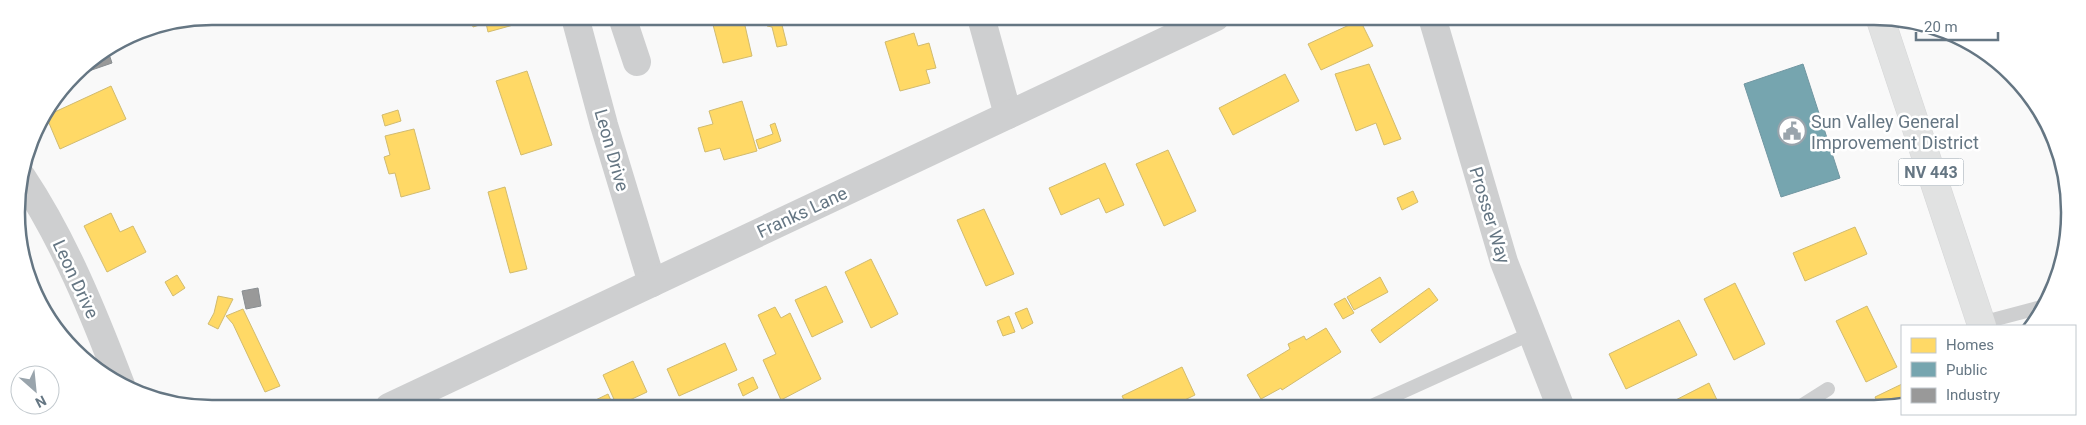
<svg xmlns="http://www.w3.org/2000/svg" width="2086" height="425" font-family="Roboto,sans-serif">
  <rect width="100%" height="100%" fill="#f9f9f9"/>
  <g fill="#ffd966" stroke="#d1bb6f">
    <polygon points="470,17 515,17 517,24 488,32 486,23 473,27"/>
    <polygon points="711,17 743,17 752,56 723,63"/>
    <polygon points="765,17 780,17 787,45 777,47 772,27 767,26"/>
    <polygon points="1360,20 1373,46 1321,70 1308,44"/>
    <polygon points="914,33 918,46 929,43 936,68 926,70 930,83 900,91 885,42"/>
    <polygon points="1369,64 1401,139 1384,145 1376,123 1356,131 1335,74"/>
    <polygon points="527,71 552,145 521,155 496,81"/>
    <polygon points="1285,74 1299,101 1233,135 1219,108"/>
    <polygon points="111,86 126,119 60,149 46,116"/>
    <polygon points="742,101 757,151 724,160 720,148 705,152 698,128 713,124 709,111"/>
    <polygon points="398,110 401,121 385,126 382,115"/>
    <polygon points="775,123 781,141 759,149 756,140 773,134 770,125"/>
    <polygon points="414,129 430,189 401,197 395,173 389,174 384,157 390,155 385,136"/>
    <polygon points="1168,150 1196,211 1164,226 1136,164"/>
    <polygon points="1105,163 1124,205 1106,213 1099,198 1061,215 1049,188"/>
    <polygon points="505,187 527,269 510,273 488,192"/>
    <polygon points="1413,191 1418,202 1402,210 1397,198"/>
    <polygon points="984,209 1014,274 986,286 957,220"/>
    <polygon points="111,213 120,232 133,226 146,252 107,272 84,226"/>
    <polygon points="1855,227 1867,254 1805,281 1793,253"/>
    <polygon points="871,259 898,314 871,328 845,272"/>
    <polygon points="177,275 185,288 173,296 165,282"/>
    <polygon points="1380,277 1388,292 1354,310 1347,297"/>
    <polygon points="1735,283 1765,344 1734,360 1704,299"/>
    <polygon points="826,286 843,322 812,337 795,300"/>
    <polygon points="1429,288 1438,300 1380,343 1371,330"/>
    <polygon points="218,296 233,299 218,329 208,324 214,313"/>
    <polygon points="1345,298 1354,313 1343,319 1334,304"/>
    <polygon points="1867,306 1897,367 1866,382 1836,321"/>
    <polygon points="775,307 781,318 790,313 821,379 781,400 763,360 776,354 758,315"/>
    <polygon points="1027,308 1033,323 1022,329 1015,313"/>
    <polygon points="243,309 280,386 265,392 233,324 226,316"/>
    <polygon points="1009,316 1015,332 1003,336 997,321"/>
    <polygon points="1679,320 1697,355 1626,389 1609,354"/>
    <polygon points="1326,328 1341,352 1282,390 1281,388 1261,399 1247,375 1290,349 1288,344 1304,336 1306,340"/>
    <polygon points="725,343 737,370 679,396 667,369"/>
    <polygon points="633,361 647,392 617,406 603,375"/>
    <polygon points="1182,367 1195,395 1168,408 1128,408 1122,396"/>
    <polygon points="753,377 758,388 743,396 738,384"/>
    <polygon points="1709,383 1717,400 1700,408 1660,408"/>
    <polygon points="1902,384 1902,405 1880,408 1875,397"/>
    <polygon points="608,394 614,407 581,407"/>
  </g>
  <polygon fill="#76a5af" stroke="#7197a2" points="1803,64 1840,178 1781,197 1744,84"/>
  <g fill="#999" stroke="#898e92">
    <polygon points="108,51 112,63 83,73 81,69"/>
    <polygon points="258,288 261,306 246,309 242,291"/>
  </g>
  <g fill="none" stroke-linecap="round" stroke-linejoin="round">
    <defs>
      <polyline id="primary" points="1880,18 1982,326"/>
    </defs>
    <use href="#primary" stroke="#d5d6d7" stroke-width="29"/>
    <g stroke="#cecfd0" stroke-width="14">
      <polyline points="1981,323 2045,306"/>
      <polyline points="1367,408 1530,334"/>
      <polyline points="1798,408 1828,389"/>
    </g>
    <g stroke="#cecfd0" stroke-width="28">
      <polyline points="575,17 604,125 652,283"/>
      <polyline points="622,17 637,62"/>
      <polyline points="981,17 1008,115"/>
      <polyline points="1432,17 1504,262 1561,408"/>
      <path d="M 22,177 C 64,240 94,314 121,385"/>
      <polyline points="389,407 1216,17"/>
    </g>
    <use href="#primary" stroke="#e1e2e2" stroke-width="28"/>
  </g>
  <defs>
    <symbol id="civic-ring" viewBox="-11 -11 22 22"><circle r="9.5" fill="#fff" stroke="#99a4ac" stroke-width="1.5"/><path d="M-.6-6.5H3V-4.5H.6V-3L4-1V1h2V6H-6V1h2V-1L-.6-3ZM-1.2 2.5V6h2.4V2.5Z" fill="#99a4ac"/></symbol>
  </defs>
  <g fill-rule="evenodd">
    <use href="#civic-ring" x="1776" y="115" width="32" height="32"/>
  </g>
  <g text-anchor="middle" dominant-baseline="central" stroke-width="5" stroke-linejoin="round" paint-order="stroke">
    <rect fill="#fff" stroke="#939fa8" stroke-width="1" x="1898.5" y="158.5" width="65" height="27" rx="4"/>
    <g font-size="16" font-weight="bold" fill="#657683">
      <text x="1931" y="172">NV 443</text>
    </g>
    <g font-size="18" fill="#657683" stroke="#fff" text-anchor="start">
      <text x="1811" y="121">Sun Valley General<tspan x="1811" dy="21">Improvement District</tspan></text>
    </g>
    <g font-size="18" fill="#657683" stroke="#fff">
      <text transform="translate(612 150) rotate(74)">Leon Drive</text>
      <text transform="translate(802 212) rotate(-25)">Franks Lane</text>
      <text transform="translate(1490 215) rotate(73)">Prosser Way</text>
      <text transform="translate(76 279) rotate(65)">Leon Drive</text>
    </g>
  </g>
  <path d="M0 0H2086V425H0ZM212 25H1874A187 187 0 0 1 2061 212V213A187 187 0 0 1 1874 400H212A187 187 0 0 1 25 213V212A187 187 0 0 1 212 25Z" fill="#fff" fill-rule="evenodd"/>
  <path fill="none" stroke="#657683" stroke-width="2.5" d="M212 25H1874A187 187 0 0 1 2061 212V213A187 187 0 0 1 1874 400H212A187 187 0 0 1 25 213V212A187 187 0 0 1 212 25Z"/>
  <rect x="1901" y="325" width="175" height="90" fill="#ffffff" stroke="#c1c8cd"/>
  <rect x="1911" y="338" width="25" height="15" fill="#ffd966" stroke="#c1c8cd"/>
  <text x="1946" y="350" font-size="15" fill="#657683">Homes</text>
  <rect x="1911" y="362" width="25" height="15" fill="#76a5af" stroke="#c1c8cd"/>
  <text x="1946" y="375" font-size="15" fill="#657683">Public</text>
  <rect x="1911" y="388" width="25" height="15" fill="#999999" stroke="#c1c8cd"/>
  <text x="1946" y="400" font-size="15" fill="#657683">Industry</text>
  <g transform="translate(35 390) rotate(153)"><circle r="24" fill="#ffffff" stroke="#c1c8cd"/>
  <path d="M0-4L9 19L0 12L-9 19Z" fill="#99a4ac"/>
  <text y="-8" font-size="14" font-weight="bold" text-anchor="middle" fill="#657683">N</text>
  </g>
  <path d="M1916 32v8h82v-8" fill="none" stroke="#657683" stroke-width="2.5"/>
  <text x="1924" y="32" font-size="15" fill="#657683" stroke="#ffffff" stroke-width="4" paint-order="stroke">20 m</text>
</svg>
